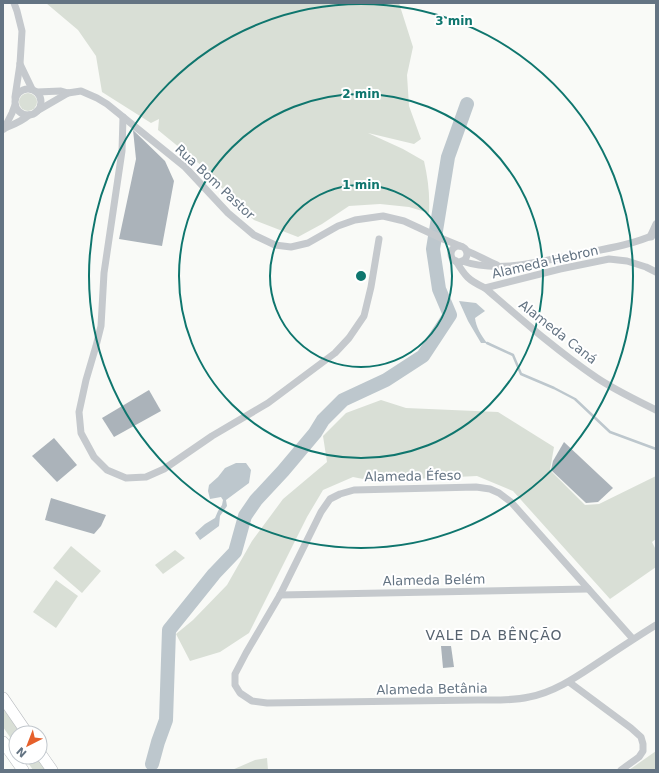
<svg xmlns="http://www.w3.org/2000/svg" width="659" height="773" font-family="'DejaVu Sans',sans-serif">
  <rect width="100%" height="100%" fill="#f9faf7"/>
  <g fill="#d9dfd6">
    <path d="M 46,3 L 399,3 L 413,47 L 407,75 L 409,106 L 421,139 L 414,144 L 368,133 L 403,149 L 424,161 C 428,179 430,194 429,213 L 409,207 L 380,204 L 349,206 L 322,224 L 298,237 L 254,220 L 229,196 L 202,166 L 158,130 L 159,119 L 151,123 L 102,92 L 96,56 L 78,30 Z"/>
    <circle cx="28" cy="102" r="9"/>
    <polygon points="381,400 406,408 498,412 554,447 550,470 585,505 599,504 656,476 656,539 652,542 656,550 656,567 610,599 513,491 477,476 373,481 353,477 323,490 307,517 249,633 220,652 190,661 176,634 193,620 227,585 252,541 283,499 327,462 323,436 346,413"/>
    <polygon points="71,546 101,571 82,593 53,568"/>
    <polygon points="175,550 185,558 163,574 155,565"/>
    <polygon points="56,580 78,596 56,628 33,612"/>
    <polygon points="3,708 20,733 16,733 16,746 3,727"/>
    <polygon points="656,751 656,770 629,770"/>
    <polygon points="24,757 37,757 46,770 33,770"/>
    <polygon points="267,758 268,770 232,770 255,760"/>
  </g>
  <g fill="#bdc7cd">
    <path d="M 459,301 L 476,303 L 485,311 L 475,318 C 476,327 481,335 487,343 L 481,343 L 468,321 Z"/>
    <polygon points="236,463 246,463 251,470 249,483 226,500 227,506 220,516 219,526 200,540 195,533 205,524 215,518 218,511 222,505 223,500 221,497 210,499 208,491 209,485 218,477 225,468"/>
  </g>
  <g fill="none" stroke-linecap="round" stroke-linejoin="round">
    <polyline stroke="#bdc7cd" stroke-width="2.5" points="487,343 513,355 521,374 554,388 575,399 610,432 656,449"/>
    <polyline stroke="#bdc7cd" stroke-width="14" points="152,764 158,742 166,720 169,630 214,574 235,552 245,516 256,500 283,471 315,433 323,420 343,400 386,380 423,356 450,315 439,289 433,249 448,157 467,104"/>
  </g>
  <g fill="#abb3ba">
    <polygon points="133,130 165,161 174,181 162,246 119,239 136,159"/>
    <polygon points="149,390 161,411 114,437 102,418"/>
    <polygon points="54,438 77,465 57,482 32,456"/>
    <polygon points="564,442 613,488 598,502 586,503 551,470 553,461"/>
    <polygon points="51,498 106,515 101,526 94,534 45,520"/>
    <polygon points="441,646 451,646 454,667 443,668"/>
  </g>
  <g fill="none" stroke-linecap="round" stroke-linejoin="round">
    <defs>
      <g id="highway">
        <polyline points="3,698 27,733"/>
        <polyline points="3,742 23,770"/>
        <polyline points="40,753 52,770"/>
      </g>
    </defs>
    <use href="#highway" stroke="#b8bbbf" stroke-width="12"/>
    <g stroke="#c5c9cd" stroke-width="7">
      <polyline points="14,3 17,11 22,31 20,64 15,97"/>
      <polyline points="20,64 32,89"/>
      <circle cx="28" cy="102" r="13"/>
      <polyline points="37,92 61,91 68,93 81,91 97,98 107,104 185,167 228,213 254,235 275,245 291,247 308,243 338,226 355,220 383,216 404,221 443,239 460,246"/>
      <polyline points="37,111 68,93"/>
      <polyline points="123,117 122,151 104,273 101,326 96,346 86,380 79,412 81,433 94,457 107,470 126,478 146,477 164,469 212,436 268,403 335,353 349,338 364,316 371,287 379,239"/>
      <path d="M 3,129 C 12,125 21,122 29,115"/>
      <polyline points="4,129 12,113 15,105"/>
      <polyline points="651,237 650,237 656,224"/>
      <circle cx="459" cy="254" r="8"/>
      <path d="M 467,251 C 477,255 487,261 497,265"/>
      <path d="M 456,261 C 465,276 468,280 485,288 C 521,319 557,351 597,378 C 615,390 636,400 656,410"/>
      <path d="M 462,261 C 500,274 541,261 579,254 C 605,249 632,245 656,234"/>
      <polyline points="485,288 560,269 609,259 627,261 646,267 656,272"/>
      <polyline points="280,595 588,589"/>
      <path d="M 633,639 L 511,502 L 499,493 L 490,489 L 476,487 L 354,490 L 340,494 L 330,499 L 321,512 L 280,595 L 246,653 L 235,674 L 235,685 L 240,693 L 252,701 L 267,703 L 477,700 C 494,700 512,701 529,697 C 556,692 579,675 602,660 C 620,648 638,636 656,625"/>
      <polyline points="569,682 631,728 641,737 643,744 643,751 639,757 621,770"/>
    </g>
    <use href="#highway" stroke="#fff" stroke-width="11"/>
  </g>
  <g fill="none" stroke="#0f766e" stroke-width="2">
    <circle cx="361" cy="276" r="91"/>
    <circle cx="361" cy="276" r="182"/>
    <circle cx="361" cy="276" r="272"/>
  </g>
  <g text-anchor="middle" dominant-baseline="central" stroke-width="4" stroke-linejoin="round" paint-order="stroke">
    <g font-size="13" fill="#647483" stroke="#fff">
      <text transform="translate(215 182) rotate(43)">Rua Bom Pastor</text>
      <text transform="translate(545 262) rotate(-13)">Alameda Hebron</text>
      <text transform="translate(558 332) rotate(38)">Alameda Caná</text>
      <text transform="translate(413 476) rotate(-1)">Alameda Éfeso</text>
      <text transform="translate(434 580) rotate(-1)">Alameda Belém</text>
      <text transform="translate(432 689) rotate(-1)">Alameda Betânia</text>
    </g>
    <g font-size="14" letter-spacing="1" fill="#56626e" stroke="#fff">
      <text x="494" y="635">VALE DA BÊNÇÃO</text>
    </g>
  </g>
  <circle cx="361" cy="276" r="6" fill="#0f766e" stroke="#fff" stroke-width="2"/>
  <g font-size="12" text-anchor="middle" font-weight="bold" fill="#0f766e" stroke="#fff" stroke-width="4" stroke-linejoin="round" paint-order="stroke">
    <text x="454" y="25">3 min</text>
    <text x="361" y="98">2 min</text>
    <text x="361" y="189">1 min</text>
  </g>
  <rect width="659" height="773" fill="none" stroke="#647483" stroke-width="8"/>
  <g transform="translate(28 745) rotate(222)"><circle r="19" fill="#ffffff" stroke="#c1c7cd"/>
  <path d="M0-3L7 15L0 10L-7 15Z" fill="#e6602b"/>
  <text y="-6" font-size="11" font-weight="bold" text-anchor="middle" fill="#647483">N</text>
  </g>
</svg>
